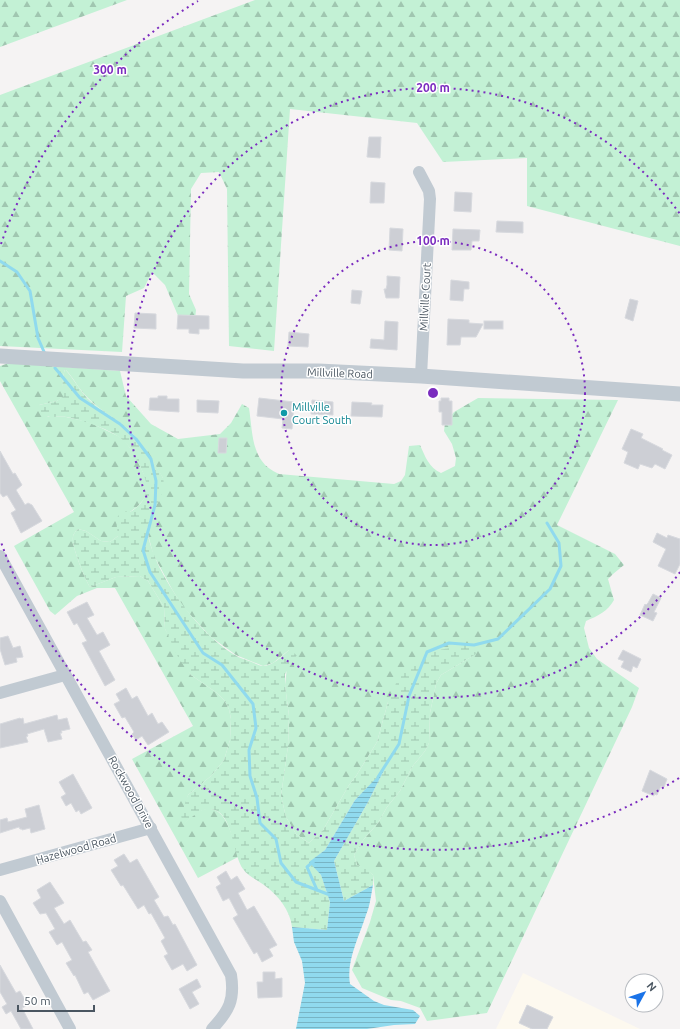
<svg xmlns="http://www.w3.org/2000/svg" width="680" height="1029" font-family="Ubuntu,sans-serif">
  <defs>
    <pattern id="forest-firs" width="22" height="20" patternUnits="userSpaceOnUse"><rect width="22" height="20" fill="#c3f1d5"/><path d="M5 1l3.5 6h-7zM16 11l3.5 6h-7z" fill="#a0c6b0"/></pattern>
    <pattern id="wetland-marsh" width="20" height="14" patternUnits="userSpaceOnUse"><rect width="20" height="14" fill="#c3f1d5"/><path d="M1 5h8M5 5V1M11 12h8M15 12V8" fill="none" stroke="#a0c6b0"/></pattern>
    <pattern id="water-rules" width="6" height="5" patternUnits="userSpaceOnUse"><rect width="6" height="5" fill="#90daee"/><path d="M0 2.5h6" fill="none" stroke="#78b4c4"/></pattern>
  </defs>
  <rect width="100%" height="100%" fill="#f5f3f3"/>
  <polygon fill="#fdf9ef" points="523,973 640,1029 496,1029"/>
  <g fill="url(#forest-firs)">
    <polygon points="0,0 127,0 0,47"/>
    <polygon points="255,0 680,0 680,246 527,206 527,158 443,162 417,123 290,109 274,351 229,346 227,189 219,172 201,173 191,189 189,294 196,310 194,328 179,318 165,285 152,272 144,288 126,296 122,352 0,346 0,95"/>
    <path d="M 9,363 L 120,371 L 126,396 L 151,424 L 178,439 L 220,434 L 231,423 L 242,404 L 249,408 C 253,434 251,463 279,474 L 394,484 L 401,481 L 405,475 L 409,446 L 420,445 C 425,456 429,468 441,473 L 455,466 L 456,458 L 452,444 L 444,431 L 445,423 L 454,412 L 478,398 L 618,400 L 557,525 L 615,554 L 624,565 L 613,574 L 608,579 L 614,600 C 608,611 598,616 586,621 L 584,628 L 589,648 L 597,659 L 639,688 L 632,707 L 487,1013 L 427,1021 L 420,1008 L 401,1001 L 391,1000 L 362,988 L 352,970 L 370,922 L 376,901 L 373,875 L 366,869 L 357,865 L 354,855 L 364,839 L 378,823 L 387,807 L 400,791 L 412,767 L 425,751 L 429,743 L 430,713 L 436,684 L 441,675 L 476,654 L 388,702 L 377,742 L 356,776 L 349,785 L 323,830 L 309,843 L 296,834 L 286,817 L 281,796 L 288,746 L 289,716 L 285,685 L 289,650 L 273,663 L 263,666 L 236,655 L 211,637 L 184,608 L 173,591 L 153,554 L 148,534 L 148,523 L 152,517 L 163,478 C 155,464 140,440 129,430 C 116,418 100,411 88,398 C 79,390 74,378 65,369 C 62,379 62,386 65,396 L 57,401 L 39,405 L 48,417 L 66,417 L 84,421 L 93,424 L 118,436 L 125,441 L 135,455 L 147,481 L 147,490 L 144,499 L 138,506 L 130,512 L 118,536 L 110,542 L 101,541 L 86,531 L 78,529 C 76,531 73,534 73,537 C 71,545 85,579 90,587 L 116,577 L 140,576 L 148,581 L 164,607 L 165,629 L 191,675 L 217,693 L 224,700 L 229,709 L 231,719 L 230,740 L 224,760 L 211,776 L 188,795 L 183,824 C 190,819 197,810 206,809 C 227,805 234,842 238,857 L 198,878 L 132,759 L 193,726 L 115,588 L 97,588 L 77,596 L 55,615 L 50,611 L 14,546 L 74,512 L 0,381 L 0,366 Z"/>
  </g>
  <path fill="url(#wetland-marsh)" d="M 65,369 C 73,378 79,389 87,398 C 99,411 118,418 130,431 C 137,437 160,470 163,478 C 168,496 144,517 148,535 C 156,576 200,635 235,655 C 239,658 245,659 249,661 C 253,662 259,666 263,666 C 273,666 282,656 289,650 L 297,655 L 285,674 L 285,685 L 289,716 L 288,746 L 281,796 L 286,817 L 296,834 L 309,843 L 323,830 L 349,785 L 356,776 L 377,742 L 388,702 L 400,674 L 415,659 L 433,651 L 473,644 L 476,654 L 441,675 L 436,684 L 430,713 L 429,743 L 425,751 L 412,767 L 400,791 L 387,807 L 378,823 L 364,839 L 354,855 L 357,865 L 366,868 L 373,875 L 373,885 L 344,901 L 334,861 L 368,802 L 383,772 L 355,800 L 325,850 L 310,862 L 321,875 L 330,902 L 327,930 L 292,927 C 290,910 278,895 264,885 C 257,880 248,876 243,869 C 233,855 233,819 217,811 C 204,804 192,817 183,825 L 181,815 L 188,795 L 211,776 L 224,760 L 230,740 L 231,719 L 229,709 L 224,700 L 217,693 L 191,675 L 178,657 L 165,629 L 164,607 L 148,581 L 140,576 L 116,577 L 90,587 C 85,579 71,545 73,537 C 73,534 76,531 78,529 L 86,531 L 101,541 L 110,542 L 118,536 L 116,519 L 121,512 C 124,512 128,512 130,512 C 136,509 143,502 145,496 C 149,483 144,475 139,464 C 135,456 130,447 124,441 C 113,430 82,420 67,417 C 56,416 51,419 40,414 L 39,405 L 57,401 L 64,396 C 62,386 62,379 65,369 Z"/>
  <path fill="url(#water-rules)" d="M 384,770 L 368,802 L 334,861 L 344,901 L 373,885 C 371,895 370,906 366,915 C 359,937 346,961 350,984 L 374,1001 L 384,1005 L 413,1010 L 420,1016 L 415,1024 L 394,1025 L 367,1029 L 296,1029 L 305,983 L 302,961 L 294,942 L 292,927 L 327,930 L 330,902 L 321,875 L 309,862 L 325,850 L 355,800 Z"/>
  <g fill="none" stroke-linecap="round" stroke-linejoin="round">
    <g stroke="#90daee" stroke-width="3">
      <polyline points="0,261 17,272 30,291 38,338 45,354"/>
      <polyline points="55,368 80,398 120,424 136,439 151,459 156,481 155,505 143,550 150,572 203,653 222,665 253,704 256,728 249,750 250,776 257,798 260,823 276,839 281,863 296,882 317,890"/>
      <polyline points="378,777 399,744 409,696 427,652 449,643 474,645 498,639 550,589 561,566 559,543 547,523"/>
      <polyline points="314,861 307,867 317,890 330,895"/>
    </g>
  </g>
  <g fill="#cdcfd5" stroke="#d7d9de">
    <polygon points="369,137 381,137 380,158 367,157"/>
    <polygon points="371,182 385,183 384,203 370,203"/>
    <polygon points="455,192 472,193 471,212 454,211"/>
    <polygon points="497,221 523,222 523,233 496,232"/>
    <polygon points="390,228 403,229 402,251 389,250"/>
    <polygon points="453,229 480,230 479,241 472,241 471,250 452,250"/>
    <polygon points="387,276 400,277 399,298 386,298 384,289 386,289 387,285"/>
    <polygon points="451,280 469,282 469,289 464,289 463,301 450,300"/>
    <polygon points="352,290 362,291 360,304 351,303"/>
    <polygon points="630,299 638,301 633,321 625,318"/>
    <polygon points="135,313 156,314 156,329 134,328"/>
    <polygon points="178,315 209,316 209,329 199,329 199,334 189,333 189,329 177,329"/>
    <polygon points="448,319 469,320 469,323 483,324 476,337 461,337 460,345 447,345"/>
    <polygon points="385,321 398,322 397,350 370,348 371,339 384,340"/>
    <rect x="484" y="321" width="19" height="8"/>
    <polygon points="289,332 309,334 308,347 288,346"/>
    <polygon points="158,396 167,396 167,399 179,399 179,412 149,410 150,398 158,398"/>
    <polygon points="259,398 294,402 292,429 282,428 283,419 257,416"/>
    <polygon points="441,398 449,398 449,401 452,401 452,425 442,425 442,412 439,412 439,401 441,401"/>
    <polygon points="197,400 219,401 218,413 197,412"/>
    <polygon points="312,400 333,402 333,415 311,414"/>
    <polygon points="352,402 372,403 371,405 383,405 382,417 351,416"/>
    <polygon points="631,429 643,434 641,438 663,449 662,450 672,455 665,469 655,464 652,468 640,464 638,469 624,463 628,452 622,449"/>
    <polygon points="219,438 227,438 226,453 218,453"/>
    <polygon points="0,451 13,474 15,473 22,485 16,490 25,505 28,503 32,505 42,521 21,533 11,513 16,510 7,495 3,497 0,493"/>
    <polygon points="657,533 667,538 668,535 680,539 680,564 675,574 658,566 666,549 653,542"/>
    <polygon points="653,594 661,598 654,612 657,613 653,621 640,615 645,604 646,605 648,603"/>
    <polygon points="87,602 94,615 87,618 97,635 103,632 110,645 99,651 115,680 105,686 82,643 87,641 77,623 74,625 67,612"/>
    <polygon points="8,636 13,648 20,646 23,657 16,658 17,662 5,665 0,649 0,638"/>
    <polygon points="623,650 641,659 637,668 633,666 631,672 621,667 624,661 618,659"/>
    <polygon points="126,688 132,699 137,696 148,716 152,713 158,724 162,722 169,732 148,745 142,736 136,740 132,734 134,732 125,717 122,718 114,704 120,701 116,694"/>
    <polygon points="57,715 58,720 67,718 70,729 61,731 62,733 60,733 62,739 48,742 44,729 27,734 28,736 26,737 28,742 0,748 0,724 20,718 21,719 23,718 24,724"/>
    <polygon points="650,770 667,779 664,787 661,786 657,795 654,794 654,796 642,791"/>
    <polygon points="73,774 92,808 81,814 79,810 76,812 71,803 66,806 61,797 66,794 59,782"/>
    <polygon points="39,805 45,829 31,833 30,828 22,830 22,829 20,829 19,827 0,833 0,820 7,818 8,822 27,817 25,809"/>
    <polygon points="124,854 130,863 137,859 159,897 154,900 164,917 168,916 173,925 175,924 197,965 187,971 183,964 172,970 164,956 168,954 161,941 165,938 151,913 149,914 144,905 138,909 123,885 121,886 111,870 118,866 114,860"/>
    <polygon points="226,871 231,880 237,876 245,889 238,893 247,910 254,906 277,945 269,949 273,956 262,962 257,952 254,954 233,918 238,915 229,898 223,901 216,887 221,884 217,877"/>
    <polygon points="50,882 64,903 54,908 64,924 70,920 83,942 86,941 92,950 88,952 110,991 93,1000 88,992 84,994 75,975 74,976 66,963 72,960 62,942 57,945 49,932 55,929 46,913 40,914 33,903 41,898 37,890"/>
    <polygon points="0,965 16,993 20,991 28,1005 22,1008 33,1029 21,1029 11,1011 6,1014 2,1007 7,1004 0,992"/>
    <polygon points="263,972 275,972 275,979 282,978 282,997 258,998 257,982 263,982"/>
    <polygon points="197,979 201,987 192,992 199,1004 190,1009 179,989"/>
    <polygon points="527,1005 553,1017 547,1029 532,1029 519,1023"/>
  </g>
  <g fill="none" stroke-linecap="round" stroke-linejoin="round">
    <g stroke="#c1cad2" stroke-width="12">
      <polyline points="419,172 429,191 430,199 421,376"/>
      <path d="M 0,556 L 231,975 C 235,1000 229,1011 212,1029"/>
      <polyline points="0,693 65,675"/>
      <polyline points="0,870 151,828"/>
      <polyline points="0,901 70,1029"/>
    </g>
    <polyline stroke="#c1cad2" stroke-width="15" points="0,356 243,371 318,371 421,376 680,394"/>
  </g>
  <g fill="none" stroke="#7b2cbf" stroke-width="2" stroke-dasharray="2 4">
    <circle cx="433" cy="393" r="152"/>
    <path d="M680 572A305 305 0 1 1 680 214"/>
    <path d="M679 778A457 457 0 0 1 1 542M1 244A457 457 0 0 1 198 1"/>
  </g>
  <circle fill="#0f9aa8" stroke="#fff" stroke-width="1.5" cx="284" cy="413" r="4"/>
  <g text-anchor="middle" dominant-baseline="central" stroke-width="3" stroke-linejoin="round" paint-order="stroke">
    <g font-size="11" fill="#4a5661" stroke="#fff">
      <text transform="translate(425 297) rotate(-87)">Millville Court</text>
      <text transform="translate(340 373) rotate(2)">Millville Road</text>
      <text transform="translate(131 792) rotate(61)">Rockwood Drive</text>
      <text transform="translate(76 849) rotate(-16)">Hazelwood Road</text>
    </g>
    <g font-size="11" fill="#0d838f" stroke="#fff" text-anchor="start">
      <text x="292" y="407">Millville<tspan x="292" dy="13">Court South</tspan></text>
    </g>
  </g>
  <circle cx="433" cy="393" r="6" fill="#7b2cbf" stroke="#fff" stroke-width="2"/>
  <g font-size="12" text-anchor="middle" font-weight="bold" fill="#7b2cbf" stroke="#fff" stroke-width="3" stroke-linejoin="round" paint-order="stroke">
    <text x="110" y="74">300 m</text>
    <text x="433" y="92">200 m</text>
    <text x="433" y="245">100 m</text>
  </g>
  <g transform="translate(644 993) rotate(50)"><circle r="19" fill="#ffffff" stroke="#b7bbc0"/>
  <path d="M0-3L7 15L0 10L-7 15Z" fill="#1a73e8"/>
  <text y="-6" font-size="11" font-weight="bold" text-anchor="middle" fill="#4a5661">N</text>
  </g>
  <path d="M18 1005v6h76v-6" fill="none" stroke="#4a5661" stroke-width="2"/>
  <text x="24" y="1005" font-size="12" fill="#4a5661" stroke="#ffffff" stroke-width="3" paint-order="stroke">50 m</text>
</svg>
